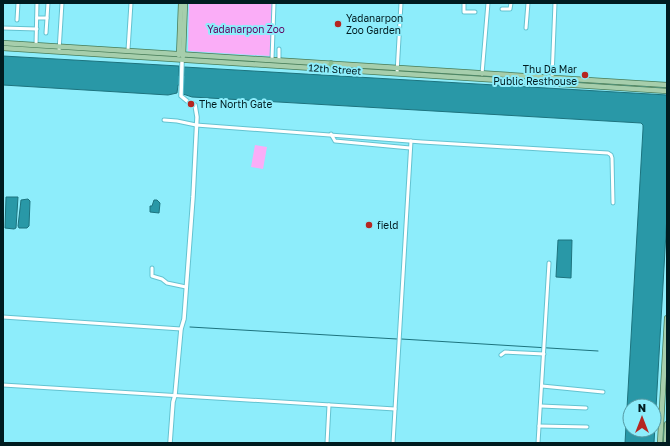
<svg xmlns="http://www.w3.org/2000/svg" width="670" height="446" font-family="'Golos Text',sans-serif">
  <rect width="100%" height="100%" fill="#8dedfb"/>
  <g fill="#faadf7">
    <polygon points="189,3 274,3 270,56 188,51"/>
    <polygon points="255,145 267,147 263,169 251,167"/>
  </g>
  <g fill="#2998a7" stroke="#1d737e" fill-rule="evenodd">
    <path d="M 3,56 L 179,66 L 179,76 L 184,76 L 184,67 L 667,95 L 667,215 L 654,443 L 625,443 L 643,129 L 643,125 L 641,123 L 192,97 L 183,94 L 183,85 L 178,85 L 177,93 L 168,95 L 3,85 ZM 630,406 L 654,406 L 654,430 L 630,430 Z"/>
    <polygon points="6,197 18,197 16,228 14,229 5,228"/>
    <polygon points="21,200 28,199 30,201 29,226 27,228 19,228 18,226"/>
    <polygon points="154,200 157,200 160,203 159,213 150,212 150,206 152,206"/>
    <polygon points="558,240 572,240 571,278 556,277"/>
  </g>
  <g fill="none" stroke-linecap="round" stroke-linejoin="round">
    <g stroke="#1d737e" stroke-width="1">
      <polyline points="190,327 397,339"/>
      <polyline points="401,339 598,351"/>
    </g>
    <defs>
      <g id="minor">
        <polyline points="464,3 464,12 475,12"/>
        <polyline points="502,9 510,9 511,3"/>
        <polyline points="37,18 47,18"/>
        <polyline points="17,20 18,3"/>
        <polyline points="3,28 37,29"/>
        <polyline points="526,28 528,3"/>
        <polyline points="46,33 48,3"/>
        <polyline points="36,45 37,3"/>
        <polyline points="128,50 131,3"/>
        <polyline points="59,51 62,3"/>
        <polyline points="272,59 274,3"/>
        <polyline points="279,60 279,49"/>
        <polyline points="397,73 401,3"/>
        <polyline points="482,74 488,3"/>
        <polyline points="552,78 555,3"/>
        <polyline points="164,120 177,121 196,125 422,142 608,153 611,155 612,158 613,203"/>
        <polyline points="331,134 335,141 410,148"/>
        <polyline points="152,268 152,276 162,279 167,283 186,287"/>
        <polyline points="3,317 181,329"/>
        <polyline points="501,355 505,352 544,354"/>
        <polyline points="3,385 395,409"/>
        <polyline points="542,386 603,392"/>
        <polyline points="541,406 586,408"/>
        <polyline points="539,426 587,427"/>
        <polyline points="327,443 329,405"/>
        <polyline points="393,443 411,141"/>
        <polyline points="538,443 549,263"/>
      </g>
      <polyline id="tertiary" points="170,443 173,402 175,395 181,329 184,319 193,197 197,117 195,105 187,101 181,96 182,62 183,59"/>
      <g id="primary">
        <polyline points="3,43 667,85"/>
        <polyline points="3,48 667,91"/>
        <polyline points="179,55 181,3"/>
        <polyline points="183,56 185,3"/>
        <polyline points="660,443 667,318"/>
        <polyline points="666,443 667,424"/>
      </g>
      <polyline id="trunk" points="330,69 331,64"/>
    </defs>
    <use href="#minor" stroke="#63c3d1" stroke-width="5"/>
    <use href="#tertiary" stroke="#63c3d1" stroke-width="5.5"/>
    <use href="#primary" stroke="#467b57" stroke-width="6"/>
    <use href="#trunk" stroke="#467b57" stroke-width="7"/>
    <use href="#minor" stroke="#fff" stroke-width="3"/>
    <use href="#tertiary" stroke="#fff" stroke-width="3.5"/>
    <use href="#primary" stroke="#a6ceac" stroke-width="4.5"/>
    <use href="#trunk" stroke="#88be90" stroke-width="5"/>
  </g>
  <g fill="#b52621" stroke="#8dedfb" stroke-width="1.5">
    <circle cx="338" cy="24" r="4"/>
    <circle cx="585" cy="75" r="4"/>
    <circle cx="191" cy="104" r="4"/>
    <circle cx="369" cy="225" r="4"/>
  </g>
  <g text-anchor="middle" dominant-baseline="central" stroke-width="4" stroke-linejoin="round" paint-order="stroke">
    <g font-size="10" fill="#001c20" stroke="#8dedfb" text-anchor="start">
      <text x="346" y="18">Yadanarpon<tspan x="346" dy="12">Zoo Garden</tspan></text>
      <text x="577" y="69" text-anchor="end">Thu Da Mar<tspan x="577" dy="12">Public Resthouse</tspan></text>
      <text x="199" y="104">The North Gate</text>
      <text x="377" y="225">field</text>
    </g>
    <g font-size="10" fill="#600560" stroke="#8dedfb">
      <text x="246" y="29">Yadanarpon Zoo</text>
    </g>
    <g font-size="10" fill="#001c20" stroke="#8dedfb">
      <text transform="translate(335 69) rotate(4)">12th Street</text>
    </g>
  </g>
  <rect width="670" height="446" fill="none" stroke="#001c20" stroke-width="8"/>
  <g transform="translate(642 418)"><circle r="19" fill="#8dedfb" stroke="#5599a3"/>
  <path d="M0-3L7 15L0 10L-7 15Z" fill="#b52621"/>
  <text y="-6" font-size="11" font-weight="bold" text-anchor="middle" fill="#001c20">N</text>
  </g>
</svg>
